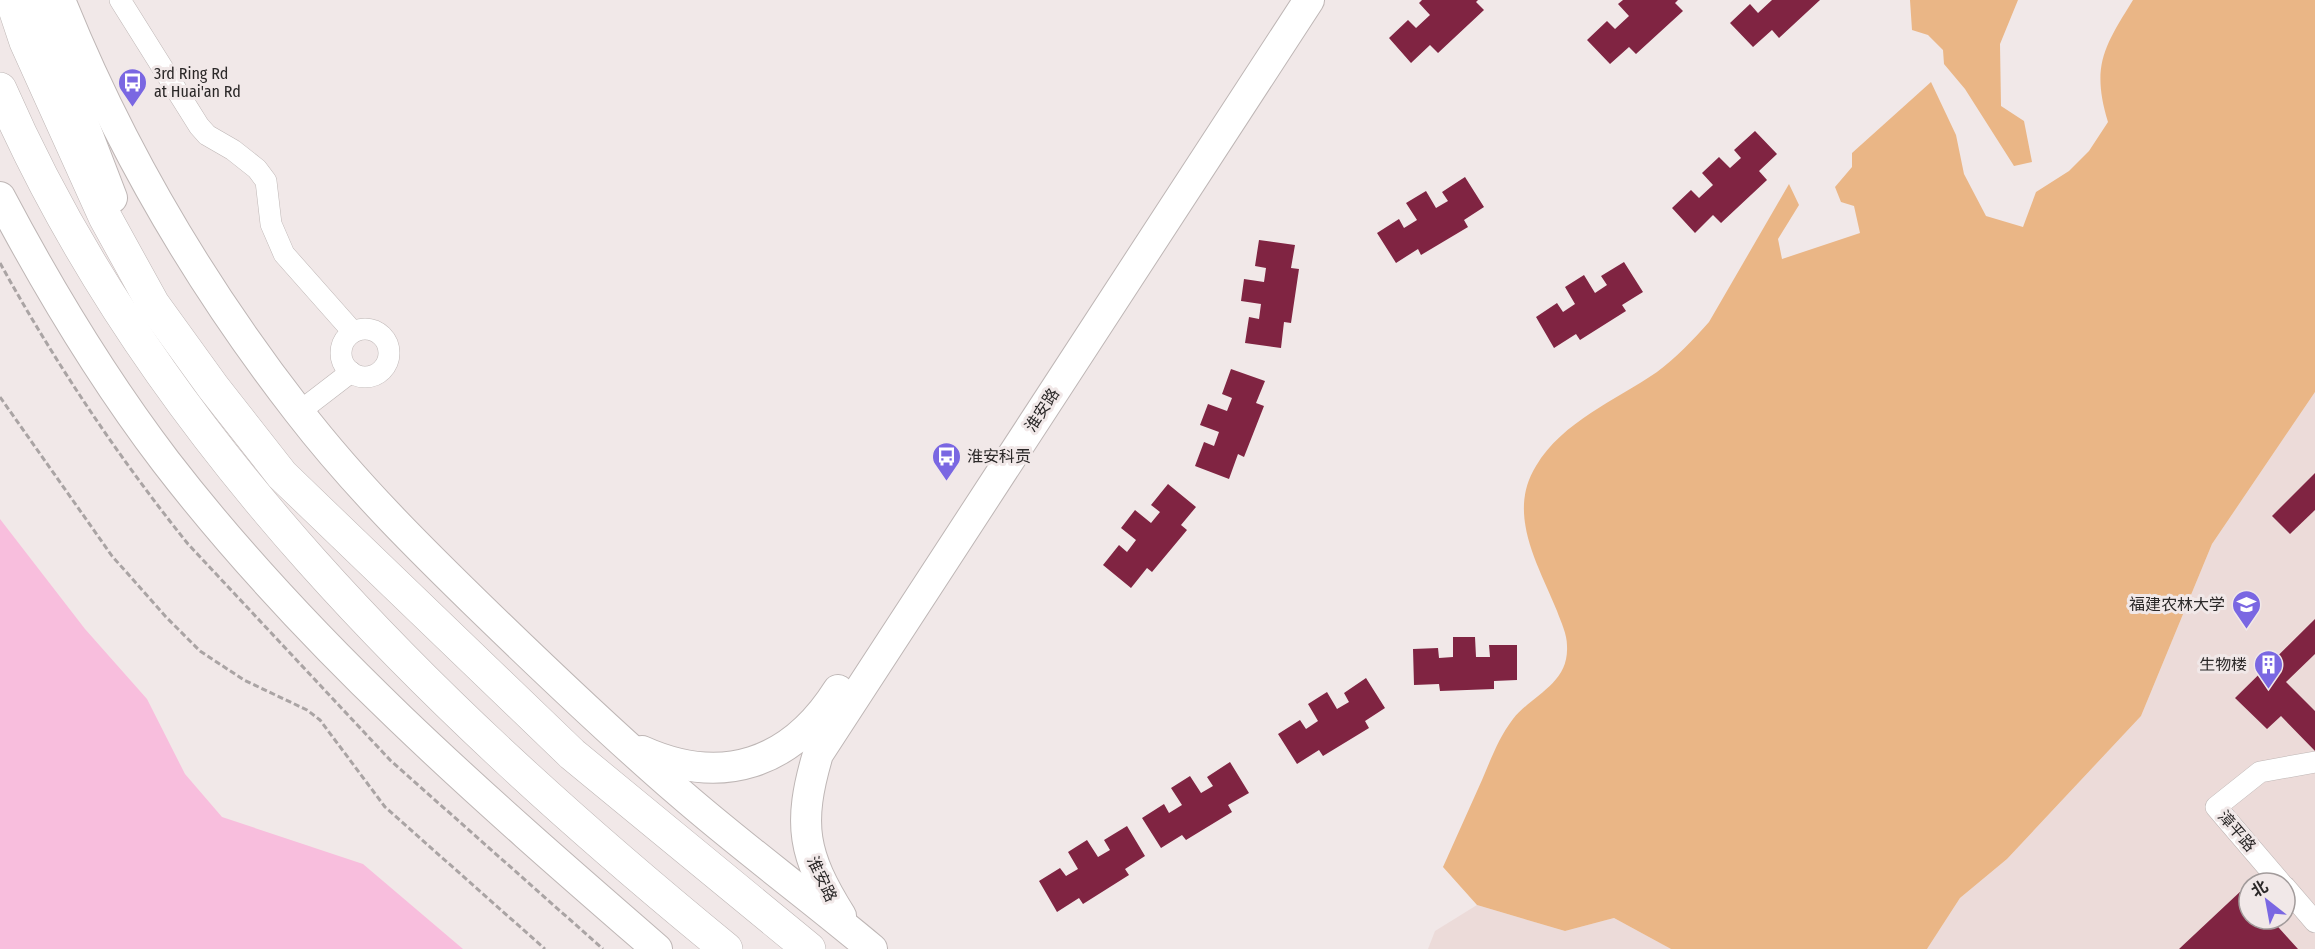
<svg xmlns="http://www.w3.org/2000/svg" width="2315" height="949" font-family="'Fira Sans Condensed','Noto Sans SC',sans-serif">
  <rect width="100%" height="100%" fill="#f1e8e8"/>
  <g fill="#ecdbd9" fill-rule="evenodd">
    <path d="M 2315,392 L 2315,949 L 1927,949 L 1960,898 L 2007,859 L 2141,716 L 2212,544 ZM 2249,883 L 2285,883 L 2285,919 L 2249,919 Z"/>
    <polygon points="1477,905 1565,931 1614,918 1671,949 1428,949 1435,931"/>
  </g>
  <g fill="#eab686">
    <polygon points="1910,0 2018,0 2000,44 2001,106 2024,121 2032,162 2014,166 1965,89 1944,64 1943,50 1928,35 1912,30"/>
    <path d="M 2133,0 L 2315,0 L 2315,392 L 2212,544 L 2141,716 L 2007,859 L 1960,898 L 1927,949 L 1671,949 L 1614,918 L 1565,931 L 1477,905 L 1443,867 C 1456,838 1469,809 1482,780 C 1491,759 1499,737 1513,719 C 1533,694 1569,684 1567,646 C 1567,634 1561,622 1557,611 C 1539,566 1506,514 1536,466 C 1563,421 1615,401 1657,372 C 1676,358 1693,340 1709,322 L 1789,184 L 1799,205 L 1778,239 L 1782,259 L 1860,233 L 1854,206 L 1841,202 L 1835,187 L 1852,167 L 1852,153 L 1931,82 L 1956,135 L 1964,174 L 1986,216 L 2023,227 L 2036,192 L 2069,171 L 2089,151 L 2108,122 C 2091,66 2104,47 2133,0 Z"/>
  </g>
  <polygon fill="#f8bedd" points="0,519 85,629 147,699 185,774 222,817 363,864 463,949 0,949"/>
  <g fill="#802442">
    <polygon points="1422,0 1478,0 1476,2 1484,10 1438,53 1430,45 1411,63 1389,38 1408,20 1416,28 1430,15 1419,3"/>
    <polygon points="1623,0 1678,0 1675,3 1683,11 1636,54 1629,47 1610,64 1587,40 1607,21 1615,29 1629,16 1618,4"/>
    <polygon points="1772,0 1820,0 1779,38 1772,30 1753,47 1730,23 1750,4 1758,13"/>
    <polygon points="1755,131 1777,154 1759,171 1767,180 1721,223 1713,215 1695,233 1672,208 1691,190 1699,198 1713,185 1702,173 1719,157 1730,168 1741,158 1734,150"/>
    <polygon points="1465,177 1484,207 1464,220 1468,227 1421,255 1418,249 1396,263 1377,233 1399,219 1404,228 1417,220 1406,203 1426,191 1436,208 1448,201 1442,192"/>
    <polygon points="1259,240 1295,245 1291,268 1299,269 1291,323 1284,322 1281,348 1245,343 1249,317 1259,319 1261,304 1241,301 1244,279 1264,282 1266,268 1255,266"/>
    <polygon points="1624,262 1643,292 1622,305 1626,311 1580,340 1576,334 1554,348 1536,317 1557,303 1563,312 1575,304 1565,287 1584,275 1595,293 1607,285 1601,276"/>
    <polygon points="1231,369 1265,381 1256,403 1264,406 1244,457 1238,454 1229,479 1195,466 1204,442 1214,446 1219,432 1200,425 1208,404 1227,411 1232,398 1222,394"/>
    <polygon points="2315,473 2315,510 2290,534 2272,516"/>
    <polygon points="1168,484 1196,507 1181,525 1187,530 1152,572 1147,568 1131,588 1103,565 1119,545 1127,552 1136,540 1121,528 1135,510 1151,523 1160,512 1151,505"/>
    <polygon points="2315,619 2315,654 2286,682 2315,711 2315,751 2281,716 2267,729 2235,698"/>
    <polygon points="1453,637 1475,637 1476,657 1490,657 1489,645 1517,645 1517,680 1494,681 1494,689 1440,691 1439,684 1414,685 1413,649 1438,648 1439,658 1453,657"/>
    <polygon points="1366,678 1385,708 1365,721 1369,728 1323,756 1319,750 1297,764 1278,734 1300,720 1306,729 1318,721 1308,704 1327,692 1337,709 1349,702 1344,693"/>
    <polygon points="1230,762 1249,793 1228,805 1232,812 1186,840 1182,835 1161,848 1142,818 1164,804 1169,813 1182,805 1171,788 1190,776 1201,793 1213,786 1207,777"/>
    <polygon points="1127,826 1145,856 1125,869 1129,875 1083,904 1079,898 1057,912 1039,881 1060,868 1066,876 1078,869 1068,852 1087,840 1098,857 1110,850 1104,840"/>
    <polygon points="2243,889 2249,896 2249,919 2271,919 2298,949 2179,949"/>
  </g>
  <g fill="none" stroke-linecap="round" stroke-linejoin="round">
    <defs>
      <g id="street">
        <polyline points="120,0 199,126 207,135 233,150 257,169 266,181 271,224 284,254 353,332"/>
        <circle cx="365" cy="353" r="24"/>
        <polyline points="299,412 351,372"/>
        <polyline points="2281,883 2216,807 2260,772 2315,762"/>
        <polyline points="2285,887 2315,922"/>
      </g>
      <g id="secondary">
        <polyline points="36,0 112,198"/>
        <path d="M 60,0 C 119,147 201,286 298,411 C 355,485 422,551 489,616 C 551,676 614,736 680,793 C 742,847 809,896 872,949"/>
        <path d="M 0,197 C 47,286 105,382 166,462 C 307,645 483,798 657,949"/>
        <path d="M 642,751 C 722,787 791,764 838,690"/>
        <path d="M 841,916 C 803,855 797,825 818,754 L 1309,0"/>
      </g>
      <g id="highway">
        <polyline points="12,0 26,42 105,217 153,304 213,387 282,475 572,754 809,949"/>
        <path d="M 0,89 C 151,437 437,712 726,949"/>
      </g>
    </defs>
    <use href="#street" stroke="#beb6b5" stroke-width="22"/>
    <use href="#secondary" stroke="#beb6b5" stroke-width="32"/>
    <use href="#highway" stroke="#beb6b5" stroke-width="34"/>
    <g stroke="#aaa4a4" stroke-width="3" stroke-dasharray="6 3" stroke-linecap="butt">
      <path d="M 0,263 C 54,361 118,457 188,544 L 391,761 L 603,949"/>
      <polyline points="0,397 112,556 166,617 200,651 244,680 307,710 320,720 385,807 545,949"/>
    </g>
    <use href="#street" stroke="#fff" stroke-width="21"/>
    <use href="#secondary" stroke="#fff" stroke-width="30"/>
    <use href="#highway" stroke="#fff" stroke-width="33"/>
  </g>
  <defs>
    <symbol id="bus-pin" viewBox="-11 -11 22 30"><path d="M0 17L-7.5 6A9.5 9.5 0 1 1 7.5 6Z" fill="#7a67e2" stroke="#f1e8e8"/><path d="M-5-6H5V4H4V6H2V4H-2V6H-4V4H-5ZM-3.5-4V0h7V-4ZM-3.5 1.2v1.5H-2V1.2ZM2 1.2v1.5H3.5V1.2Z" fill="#fff"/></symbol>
    <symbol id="university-pin" viewBox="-11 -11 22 30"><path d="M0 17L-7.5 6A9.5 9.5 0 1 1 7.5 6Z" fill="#7a67e2" stroke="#f1e8e8"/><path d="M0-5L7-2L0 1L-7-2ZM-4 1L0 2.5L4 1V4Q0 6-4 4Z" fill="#fff"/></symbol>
    <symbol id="building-pin" viewBox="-11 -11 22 30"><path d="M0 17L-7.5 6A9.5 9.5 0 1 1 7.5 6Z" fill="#7a67e2" stroke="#f1e8e8"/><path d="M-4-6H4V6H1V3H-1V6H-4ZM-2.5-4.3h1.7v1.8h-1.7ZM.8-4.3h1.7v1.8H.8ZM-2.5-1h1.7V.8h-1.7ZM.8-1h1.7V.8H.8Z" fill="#fff"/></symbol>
  </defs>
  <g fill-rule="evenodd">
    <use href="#bus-pin" x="116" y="66" width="33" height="45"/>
    <use href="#bus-pin" x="930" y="440" width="33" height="45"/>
    <use href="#university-pin" x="2230" y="588" width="33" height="45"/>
    <use href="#building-pin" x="2252" y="648" width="33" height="45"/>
  </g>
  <g text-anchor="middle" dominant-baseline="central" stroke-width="6" stroke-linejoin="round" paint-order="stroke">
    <g font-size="16" fill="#2b2828" stroke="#f1e8e8" text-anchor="start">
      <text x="154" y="73">3rd Ring Rd<tspan x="154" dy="18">at Huai'an Rd</tspan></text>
      <text x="967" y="456">淮安科贡</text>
      <text x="2225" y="604" text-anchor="end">福建农林大学</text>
      <text x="2247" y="664" text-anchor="end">生物楼</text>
    </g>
    <g font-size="16" fill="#2b2828" stroke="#f1e8e8">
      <text transform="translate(1042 410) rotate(-57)">淮安路</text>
      <text transform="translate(2237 831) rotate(49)">漳平路</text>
      <text transform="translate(822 879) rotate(65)">淮安路</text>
    </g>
  </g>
  <g transform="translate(2267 901) rotate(329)"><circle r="28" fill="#f1e8e8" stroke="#a29b9b" stroke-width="1.5"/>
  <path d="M0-4.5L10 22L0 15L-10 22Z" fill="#7a67e2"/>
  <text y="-9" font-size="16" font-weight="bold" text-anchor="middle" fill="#2b2828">北</text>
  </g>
</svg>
